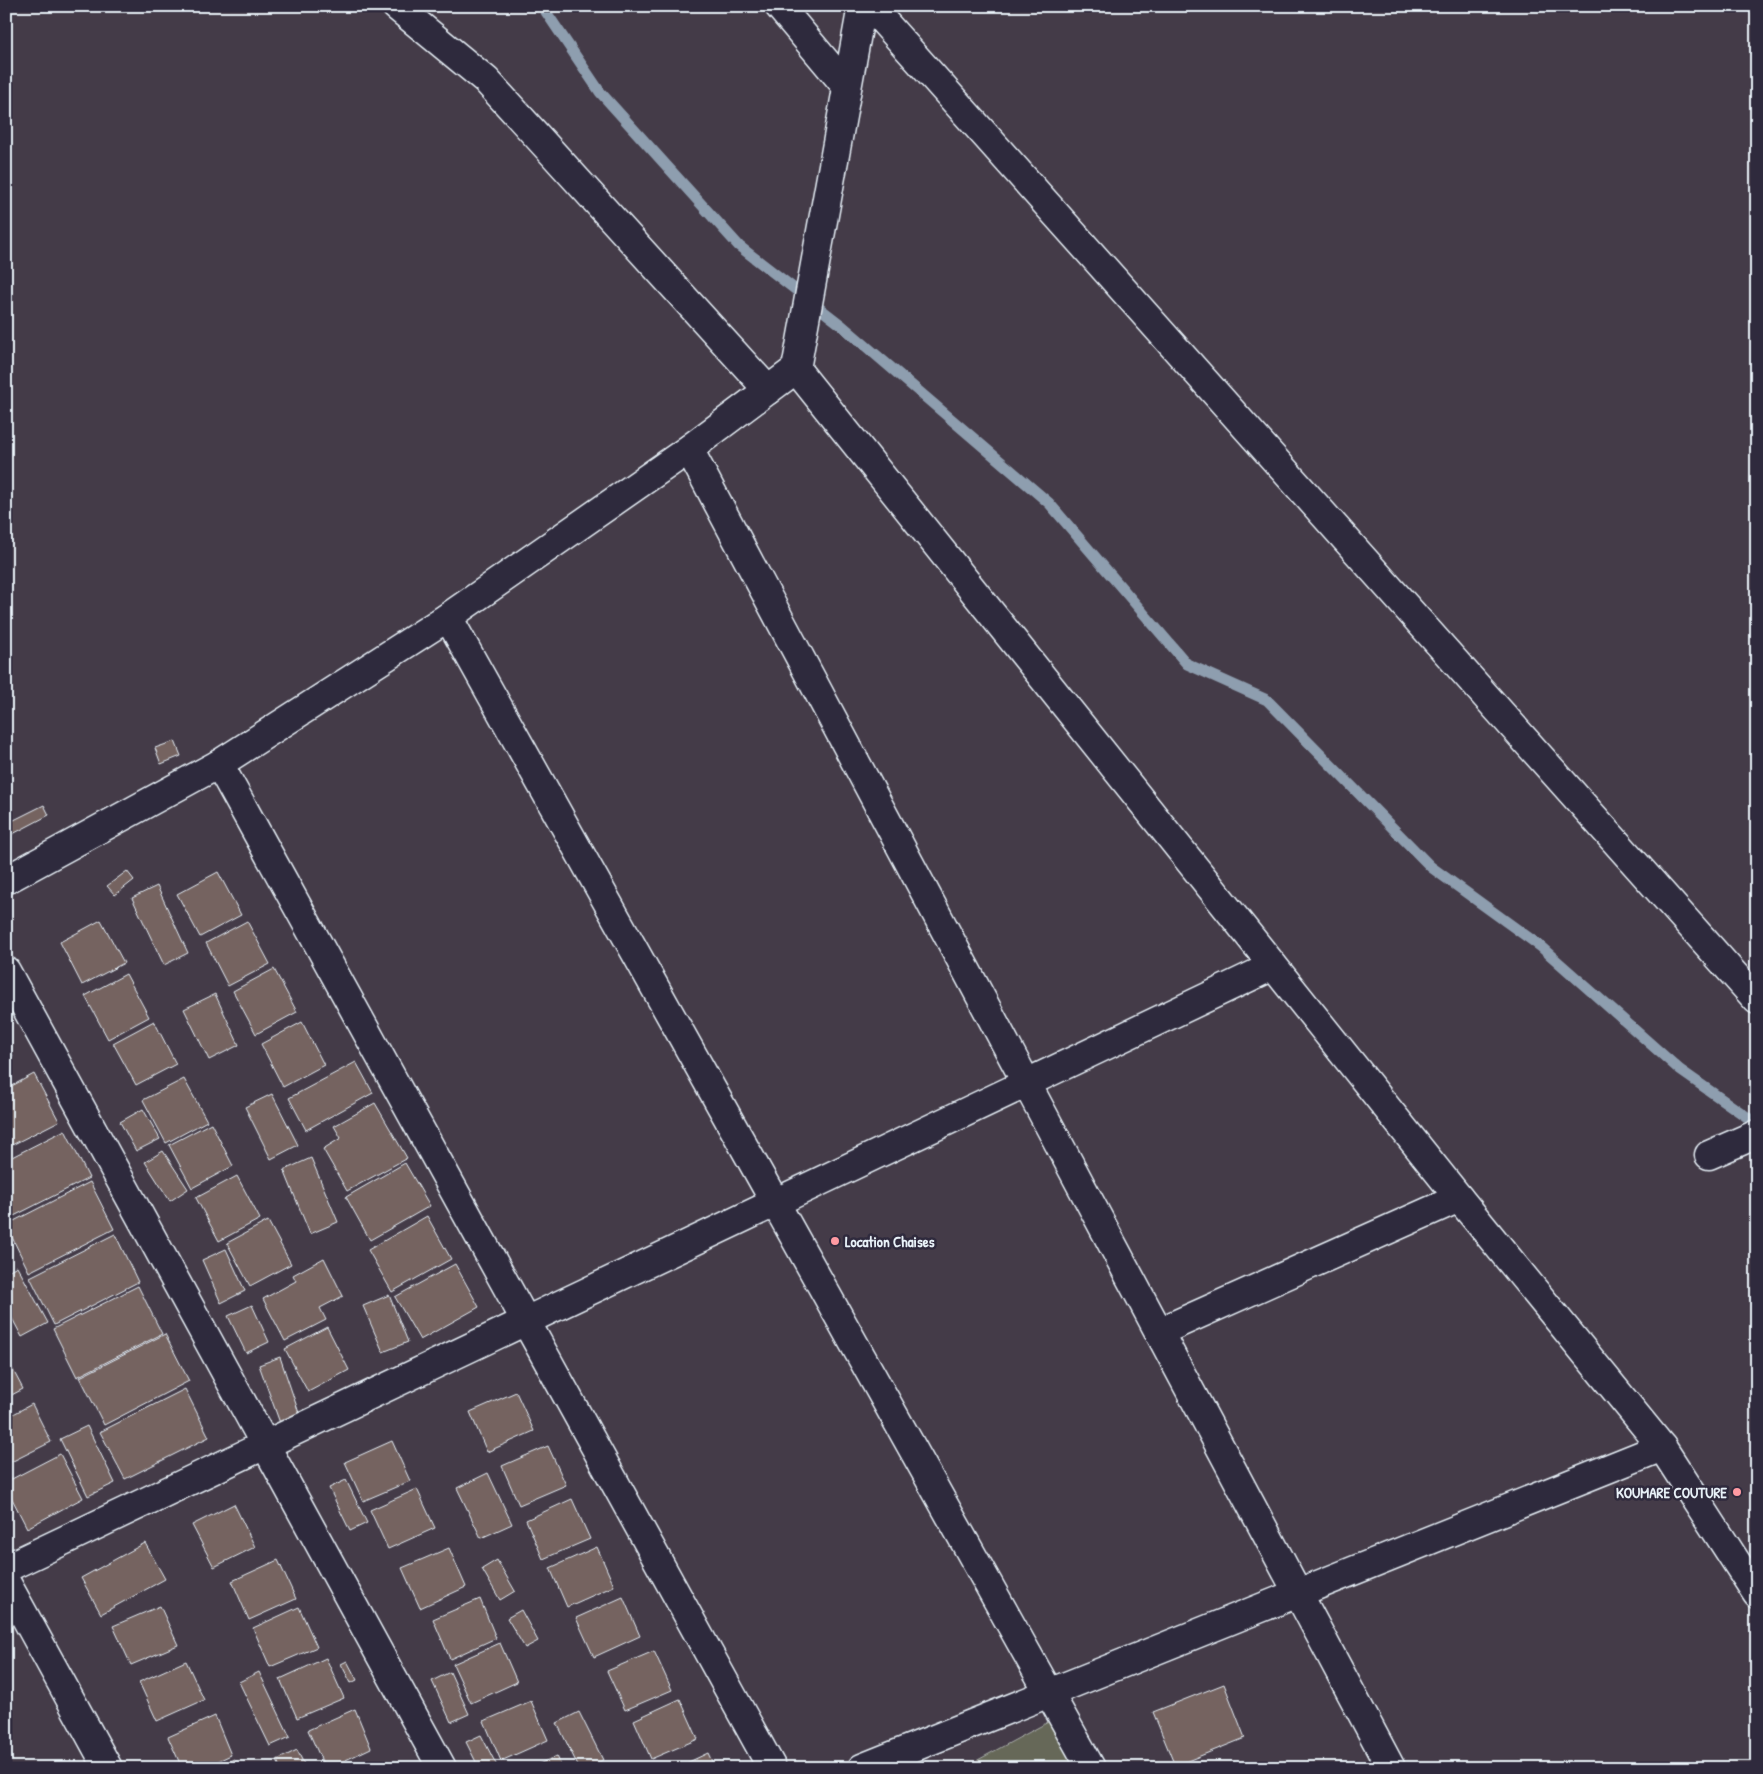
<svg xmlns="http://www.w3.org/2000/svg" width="1763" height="1774" font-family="'Patrick Hand',sans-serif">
  <rect width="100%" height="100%" fill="#443b48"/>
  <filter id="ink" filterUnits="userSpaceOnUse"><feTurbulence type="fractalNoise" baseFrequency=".02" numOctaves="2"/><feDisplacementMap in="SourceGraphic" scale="10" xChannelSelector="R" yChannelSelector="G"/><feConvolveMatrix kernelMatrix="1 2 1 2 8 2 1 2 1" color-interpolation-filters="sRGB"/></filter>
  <g filter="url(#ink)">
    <polygon fill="#666758" stroke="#a7aca8" points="1052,1720 1077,1768 963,1768"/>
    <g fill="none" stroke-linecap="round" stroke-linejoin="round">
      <polyline stroke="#8e9eaf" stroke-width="11" points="542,6 600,92 739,246 840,324 1049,503 1187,664 1267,700 1431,867 1540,946 1680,1070 1757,1124"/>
    </g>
    <g fill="#746361" stroke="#e8f1f8">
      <polygon points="175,741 181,756 161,764 155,748"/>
      <polygon points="44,805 49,815 7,837 6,824"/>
      <polygon points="127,871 134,880 115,895 107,886"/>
      <polygon points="218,872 241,915 200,937 177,894"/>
      <polygon points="157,886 188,953 164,965 132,898"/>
      <polygon points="101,920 124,963 82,985 60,942"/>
      <polygon points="247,921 270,964 228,986 206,943"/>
      <polygon points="274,969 297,1012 256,1034 233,991"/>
      <polygon points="126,974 149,1017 108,1039 85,996"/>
      <polygon points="215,994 239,1045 209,1060 184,1009"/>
      <polygon points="154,1021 176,1064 136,1085 113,1043"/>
      <polygon points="302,1022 324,1065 283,1087 261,1044"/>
      <polygon points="6,1043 13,1056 6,1059"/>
      <polygon points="356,1062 373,1093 306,1130 289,1098"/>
      <polygon points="34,1074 59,1121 6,1148 6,1089"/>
      <polygon points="184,1079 207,1121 166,1143 143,1100"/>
      <polygon points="272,1094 298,1145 271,1159 245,1107"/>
      <polygon points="375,1103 407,1158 347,1191 323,1149 341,1138 334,1126"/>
      <polygon points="143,1109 160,1139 136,1151 120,1122"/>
      <polygon points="211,1123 233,1166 192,1188 169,1145"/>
      <polygon points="65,1130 89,1178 6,1220 6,1160"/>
      <polygon points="163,1151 188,1189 170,1201 145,1162"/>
      <polygon points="311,1158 338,1222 310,1234 284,1170"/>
      <polygon points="405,1163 430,1206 370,1240 346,1197"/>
      <polygon points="237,1176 260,1219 219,1241 196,1198"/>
      <polygon points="90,1182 114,1229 29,1272 6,1225"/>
      <polygon points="427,1216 451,1259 392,1292 368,1250"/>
      <polygon points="268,1221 291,1264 250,1286 227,1243"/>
      <polygon points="115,1234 138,1282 54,1325 30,1277"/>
      <polygon points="226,1249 245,1291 221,1303 202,1260"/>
      <polygon points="324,1258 343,1296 320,1308 326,1320 285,1341 263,1299 296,1281 293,1275"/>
      <polygon points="455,1264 479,1307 420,1340 395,1297"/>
      <polygon points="17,1266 48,1323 22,1337 6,1307 6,1272"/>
      <polygon points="138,1286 162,1334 77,1377 53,1329"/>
      <polygon points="389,1295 408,1342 383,1352 363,1306"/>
      <polygon points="252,1305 269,1342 246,1353 228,1316"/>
      <polygon points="327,1327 349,1370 308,1392 285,1349"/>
      <polygon points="165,1334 189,1381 104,1425 80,1377"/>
      <polygon points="6,1357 23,1389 6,1398"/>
      <polygon points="280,1357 300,1416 280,1423 259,1365"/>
      <polygon points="185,1389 209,1437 125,1479 100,1432"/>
      <polygon points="516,1392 534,1431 487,1452 470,1412"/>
      <polygon points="32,1404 51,1442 7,1464 6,1418"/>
      <polygon points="87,1426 115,1483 88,1496 60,1439"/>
      <polygon points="392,1441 410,1481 363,1501 345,1462"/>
      <polygon points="548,1446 566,1485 519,1505 502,1466"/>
      <polygon points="60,1454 83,1498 27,1528 6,1487 6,1482"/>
      <polygon points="488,1473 512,1524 481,1538 457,1488"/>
      <polygon points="346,1480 367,1523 350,1531 329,1488"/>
      <polygon points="417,1489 435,1528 388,1549 370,1510"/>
      <polygon points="572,1499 590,1539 543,1559 526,1520"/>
      <polygon points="234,1504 255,1547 214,1567 192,1525"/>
      <polygon points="145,1543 165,1579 101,1614 81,1578"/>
      <polygon points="597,1547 614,1586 567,1607 550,1568"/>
      <polygon points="449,1548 466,1587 420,1608 402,1568"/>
      <polygon points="278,1560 296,1599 249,1620 232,1581"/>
      <polygon points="497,1560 515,1591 500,1600 482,1569"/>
      <polygon points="623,1597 640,1636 594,1657 576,1618"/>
      <polygon points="480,1599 496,1638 450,1659 433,1619"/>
      <polygon points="160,1606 178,1645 131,1665 113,1626"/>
      <polygon points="299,1607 317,1647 270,1667 253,1628"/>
      <polygon points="521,1610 538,1641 525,1648 507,1618"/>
      <polygon points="500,1643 517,1682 471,1703 453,1664"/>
      <polygon points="654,1651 672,1690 625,1710 607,1671"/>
      <polygon points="326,1658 344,1698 297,1718 280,1679"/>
      <polygon points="186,1661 204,1700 157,1721 139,1682"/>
      <polygon points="347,1661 357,1680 351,1683 341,1664"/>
      <polygon points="259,1672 290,1737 270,1746 239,1682"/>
      <polygon points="450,1672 469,1714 451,1722 432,1681"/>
      <polygon points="1224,1684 1245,1738 1175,1766 1153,1712"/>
      <polygon points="680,1699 698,1739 651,1759 634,1720"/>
      <polygon points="531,1701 548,1740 501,1761 484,1721"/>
      <polygon points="355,1709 371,1748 329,1768 325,1768 308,1730"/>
      <polygon points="579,1712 603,1760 588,1768 579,1768 557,1723"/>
      <polygon points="215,1716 231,1755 203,1768 182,1768 168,1737"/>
      <polygon points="481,1735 497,1766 492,1768 479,1768 466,1742"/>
      <polygon points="297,1750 306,1768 280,1768 277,1760"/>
      <polygon points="708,1753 715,1768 676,1768"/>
      <polygon points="557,1756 562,1768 530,1768"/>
      <polygon points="234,1759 238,1768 214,1768"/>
      <polygon points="385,1760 389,1768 367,1768"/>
    </g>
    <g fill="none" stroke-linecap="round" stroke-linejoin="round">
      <defs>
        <g id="minor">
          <polyline points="396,6 486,80 768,390"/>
          <polyline points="779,6 847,87"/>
          <polyline points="870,6 1757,1000"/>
          <polyline points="796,369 1459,1198 1662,1447 1757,1594"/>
          <polyline points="689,449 1391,1768"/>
          <polyline points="448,617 1091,1768"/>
          <polyline points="219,764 772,1768"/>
          <polyline points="6,880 219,764 448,617 689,449 796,369 862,6"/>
          <polyline points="6,971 442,1768"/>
          <polyline points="1709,1155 1757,1134"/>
          <polyline points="1159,1332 1459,1198"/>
          <polyline points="6,1568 1273,966"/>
          <polyline points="6,1582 108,1768"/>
          <polyline points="862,1768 1662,1447"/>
        </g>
      </defs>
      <use href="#minor" stroke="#e8f1f8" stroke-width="31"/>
      <use href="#minor" stroke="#2f2a3d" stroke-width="28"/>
    </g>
  </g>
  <g fill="#ff9aa2" stroke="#2f2a3d" stroke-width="2">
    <circle cx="835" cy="1241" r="5"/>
    <circle cx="1737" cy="1492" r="5"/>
  </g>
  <g text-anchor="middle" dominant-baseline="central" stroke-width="5" stroke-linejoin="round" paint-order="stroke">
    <g font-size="15" font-weight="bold" fill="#e8f1f8" stroke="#2f2a3d" text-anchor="start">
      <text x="845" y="1241">Location Chaises</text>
      <text x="1727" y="1492" text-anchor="end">KOUMARE COUTURE</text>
    </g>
  </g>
  <rect width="1763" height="1774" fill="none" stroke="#2f2a3d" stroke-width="25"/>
  <rect x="12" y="12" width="1738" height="1749" fill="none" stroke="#e8f1f8" stroke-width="2" filter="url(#ink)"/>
</svg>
